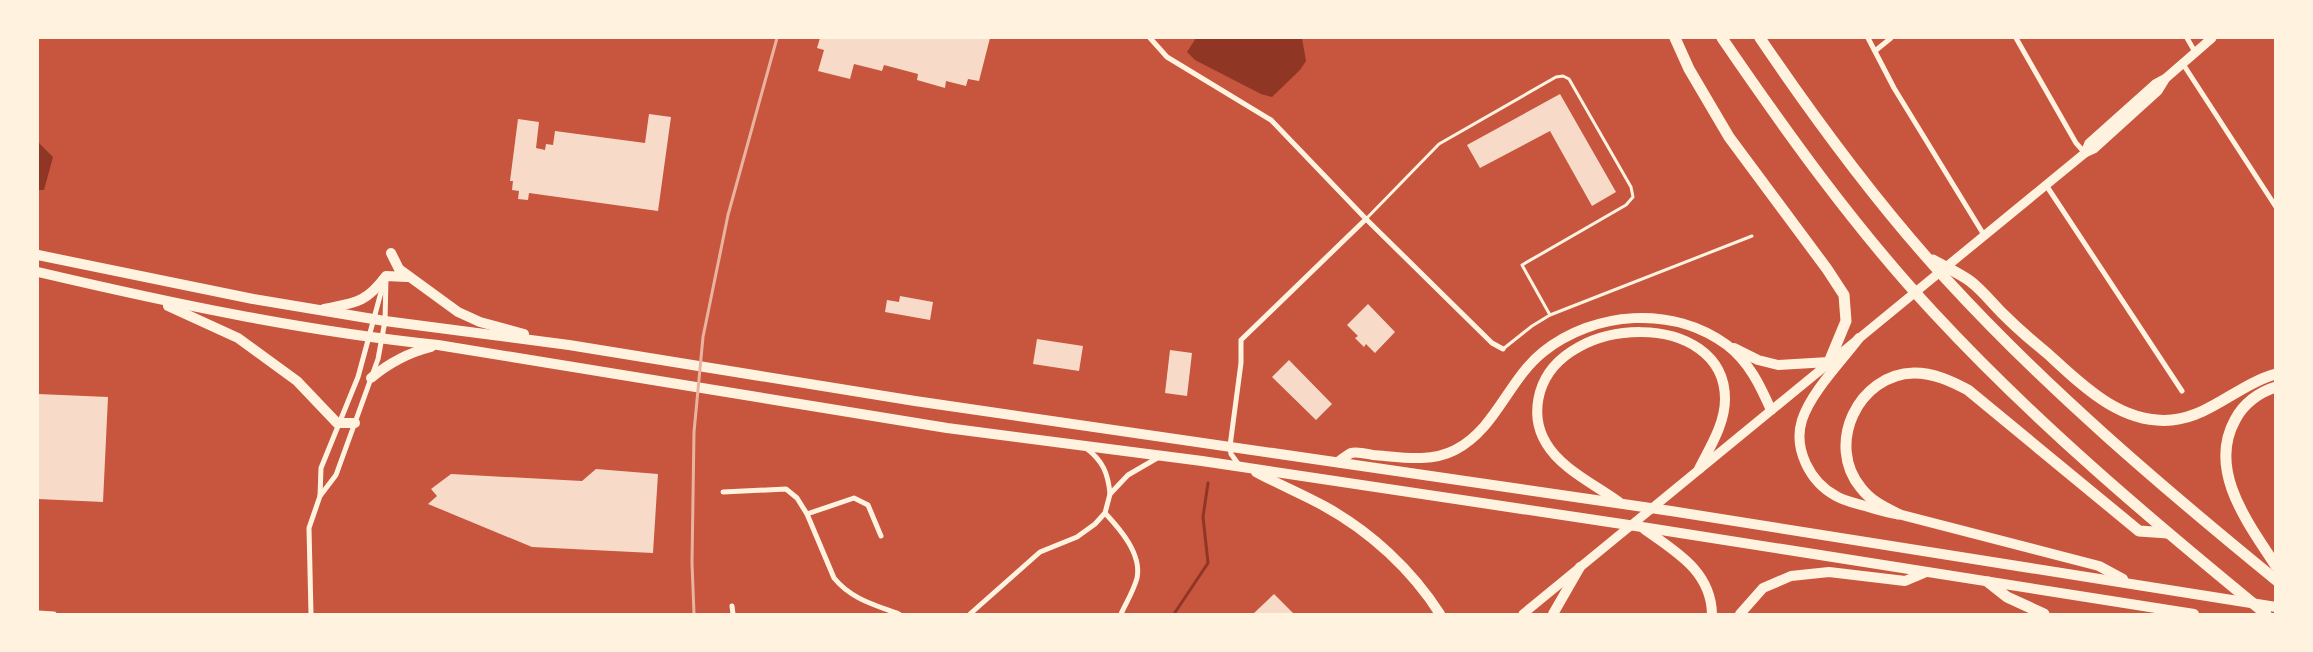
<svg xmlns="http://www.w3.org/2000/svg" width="2313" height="652" font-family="Figtree,sans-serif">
  <rect width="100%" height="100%" fill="#c8553d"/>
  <g fill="#8f3625">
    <polygon points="1196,38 1302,38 1306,61 1300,70 1272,97 1261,94 1195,60 1187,52"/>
    <polygon points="38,142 53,157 44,190 38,190"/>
  </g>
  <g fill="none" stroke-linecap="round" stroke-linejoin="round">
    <polyline stroke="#8f3625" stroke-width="3" points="1174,614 1208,563 1203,517 1208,483"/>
  </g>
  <g fill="#f7dbc8">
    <polygon points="820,38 990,38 979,81 968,79 966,86 946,81 945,88 917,80 918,74 884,65 882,71 854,64 850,79 818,71 824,50 817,48"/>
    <polygon points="1560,94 1616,192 1592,206 1550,131 1480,168 1467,145"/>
    <polygon points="649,114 671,117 658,211 529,193 528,200 518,199 519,191 512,190 513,181 510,181 518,119 539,122 536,148 545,150 546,144 553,145 555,131 645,143"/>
    <polygon points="900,296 933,302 930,320 885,312 887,300 899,302"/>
    <polygon points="1368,304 1395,332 1375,353 1366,344 1364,347 1355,338 1358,336 1347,325"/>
    <polygon points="1037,339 1083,346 1079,371 1033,364"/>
    <polygon points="1170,350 1192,353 1187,396 1165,393"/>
    <polygon points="1289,360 1332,404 1316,420 1272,377"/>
    <polygon points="38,394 108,397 103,502 38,499"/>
    <polygon points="596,469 658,474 653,553 532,547 428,504 437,496 431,489 451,474 582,481"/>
    <polygon points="1274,594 1294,614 1253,614"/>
  </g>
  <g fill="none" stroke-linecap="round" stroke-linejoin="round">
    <g stroke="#fff3e0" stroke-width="3">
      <polyline points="1366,219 1439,144 1556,77 1563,76 1569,79 1631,187 1633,197 1626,205 1522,265 1550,315 1532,326 1503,349"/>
      <polyline points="1550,315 1752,236"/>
    </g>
    <g stroke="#fff3e0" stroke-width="5">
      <polyline points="1150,38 1167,57 1271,120 1366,219 1492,343 1503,349"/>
      <polyline points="1868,38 1894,88 1984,235"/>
      <polyline points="2016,38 2076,143 2085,153"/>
      <polyline points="2187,38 2195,52"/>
      <polyline points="1875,51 1891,38"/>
      <polyline points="2183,64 2276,207"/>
      <polyline points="2046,185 2182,391"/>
      <path d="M 1086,448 C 1103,461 1108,473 1110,494 L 1128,475 L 1159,457"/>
      <polyline points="1239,465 1231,454 1230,446 1241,363 1241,340 1366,219"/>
      <path d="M 723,492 L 786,489 L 797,498 L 807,514 L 834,578 C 851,599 875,605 899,614"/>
      <polyline points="320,496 321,468 358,377 383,285"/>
      <path d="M 1105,513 C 1120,529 1142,554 1137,578 C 1134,590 1126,603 1121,614"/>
      <polyline points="807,514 854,498 868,505 881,536"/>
      <polyline points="732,606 733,614"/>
      <polyline points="38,613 54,614"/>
      <polyline points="311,614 309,528 320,496 336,475 378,359 385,321 386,278"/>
      <polyline points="970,614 1040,552 1077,537 1095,524 1105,513 1110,494"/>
    </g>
    <g stroke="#fff3e0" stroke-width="9">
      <polyline points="2085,153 2089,143 2155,84 2166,78 2212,38"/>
      <polyline points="1523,614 2085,153 2094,149 2158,91 2166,78"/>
    </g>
    <g stroke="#fff3e0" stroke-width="10">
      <polyline points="391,253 399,269 458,312 480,322 524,334"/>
      <polyline points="38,255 253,299 385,321 569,345 915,401 1671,511 2276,607"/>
      <path d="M 38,272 C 170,303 303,331 438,345 L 947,428 L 1202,461 L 1642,527 L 2194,614"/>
      <polyline points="168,306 238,338 297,381 337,423 355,423"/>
      <path d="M 324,309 C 355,303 366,303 386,276 L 407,277"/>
      <path d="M 1859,338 C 1841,362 1811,392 1802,420 C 1793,449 1810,482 1836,496 C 1844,501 1855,503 1865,506 C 1876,509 1887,513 1898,514 L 2099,566 L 2123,579"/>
      <polyline points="1734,348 1758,360 1778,365 1829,362"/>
      <path d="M 371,378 C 389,363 407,353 431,347"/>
      <path d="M 1338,462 C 1342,459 1347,455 1351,453 C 1357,451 1367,454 1373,455 C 1400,457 1430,463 1455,450 C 1496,429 1508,380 1543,352 C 1594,311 1673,305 1727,345 C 1749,362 1760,385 1771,410"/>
      <path d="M 1256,472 C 1278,484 1302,494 1324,506 C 1370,531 1412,570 1440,614"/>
      <path d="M 1619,502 C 1596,485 1561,469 1546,443 C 1537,428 1535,410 1540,392 C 1563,313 1725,309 1725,399 C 1725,424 1710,447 1699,469"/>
      <path d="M 1644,529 C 1676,552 1711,571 1712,614"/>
      <polyline points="1553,614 1580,567"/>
      <polyline points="1740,614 1763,588 1791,576 1829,572 1905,581 1924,573"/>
    </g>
    <g stroke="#fff3e0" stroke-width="11">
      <polyline points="1675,38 1689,69 1729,137 1827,269 1844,295 1846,321 1829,362"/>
      <path d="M 1722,38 C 1787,133 1855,228 1934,313 C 2036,423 2150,519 2266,614"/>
      <path d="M 1760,38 C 1817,122 1878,205 1947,280 C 2047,389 2161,486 2276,580"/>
      <path d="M 1933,260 C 1945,267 1959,273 1970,281 C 1982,290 1992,303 2002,313 C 2017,328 2032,341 2048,354 C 2082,385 2121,425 2172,420 C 2211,416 2239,384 2276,374"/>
      <path d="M 2276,387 C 2259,392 2243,404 2235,420 C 2207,471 2249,524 2276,566"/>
      <path d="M 1898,514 C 1884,507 1871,501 1861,488 C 1825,445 1858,374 1914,373 C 1934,373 1951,381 1968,390 L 2139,531 L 2168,533"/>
      <polyline points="1988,582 2007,597 2044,614"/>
    </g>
    <polyline stroke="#e9b49f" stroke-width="3" points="694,614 692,563 694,432 703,337 728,215 777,38"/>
  </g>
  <rect width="2313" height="652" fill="none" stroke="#fff3e0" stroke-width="78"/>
</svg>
